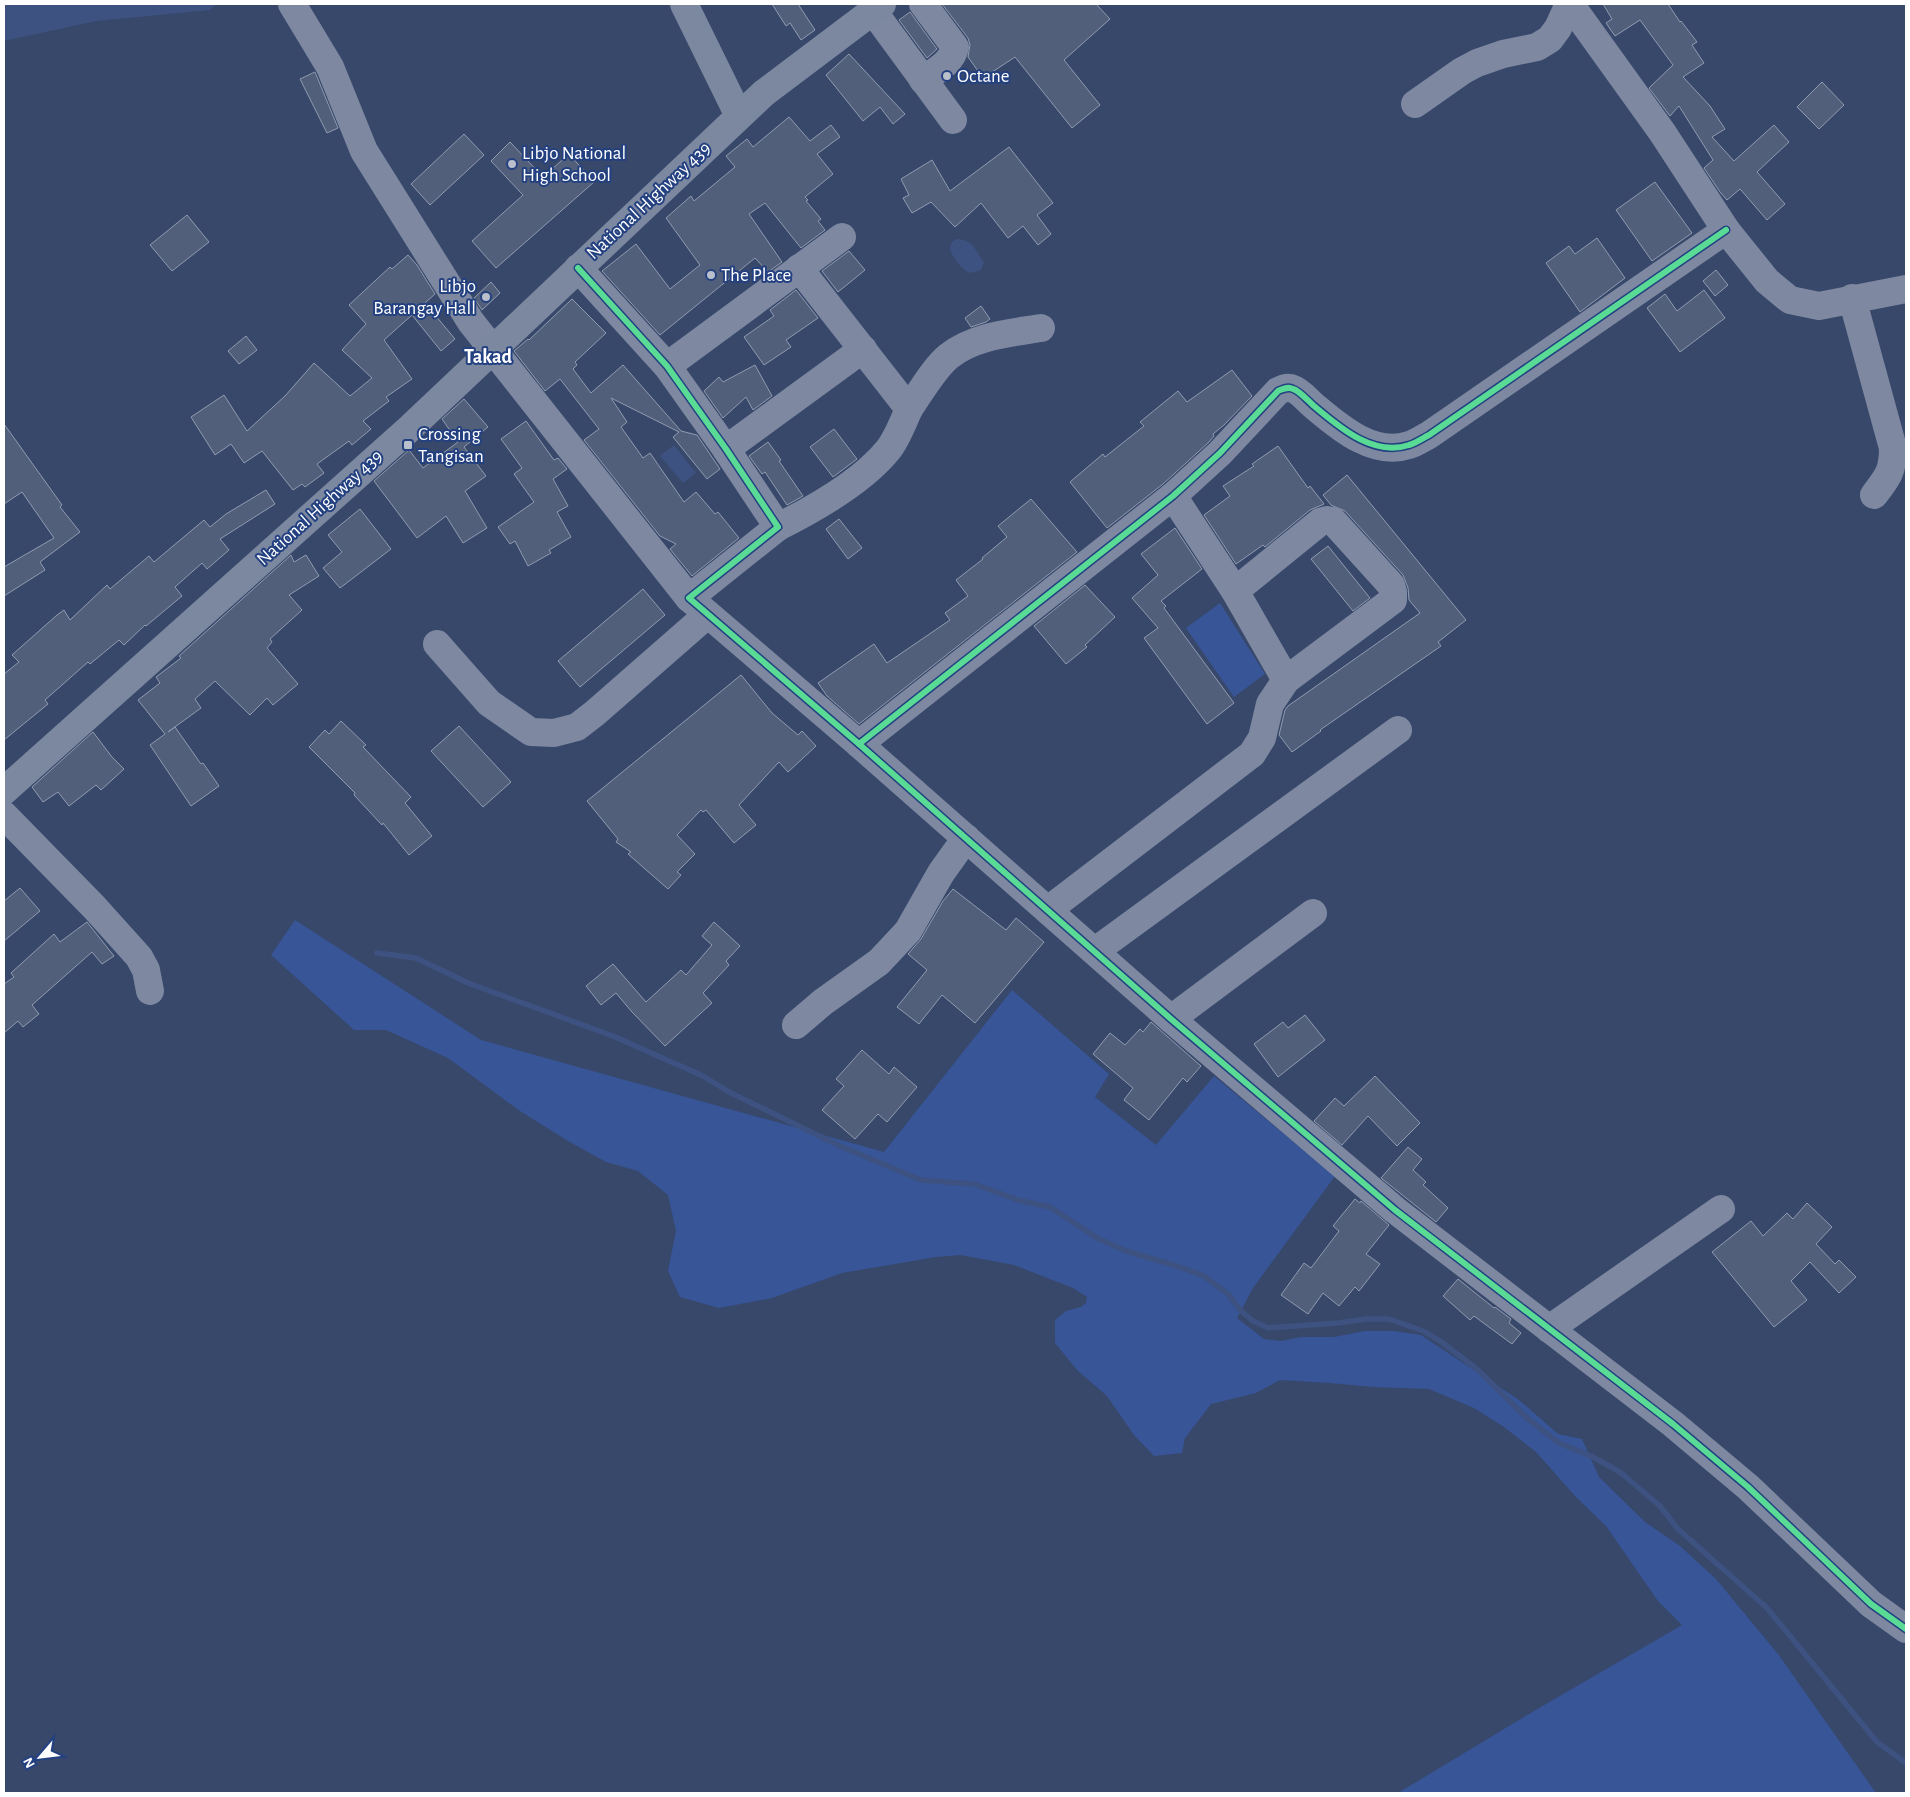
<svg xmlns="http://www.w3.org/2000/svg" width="1910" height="1797" font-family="'Alegreya Sans',sans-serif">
  <rect width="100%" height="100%" fill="#38486b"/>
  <g fill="#375597">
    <polygon points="1220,603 1265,674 1234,697 1186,628"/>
    <polygon points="295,920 481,1040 884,1152 1012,990 1109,1074 1095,1097 1156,1145 1214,1076 1335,1176 1253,1288 1237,1318 1264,1339 1281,1341 1301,1337 1334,1337 1365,1331 1394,1331 1421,1335 1519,1400 1558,1434 1582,1439 1599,1477 1645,1522 1680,1546 1716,1579 1778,1654 1876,1793 1398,1793 1534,1711 1682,1625 1658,1601 1606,1526 1575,1496 1536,1452 1504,1427 1474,1408 1429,1389 1373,1387 1330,1383 1280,1380 1256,1393 1211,1404 1185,1438 1182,1453 1154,1456 1134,1435 1107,1396 1078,1371 1055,1343 1055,1320 1066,1311 1081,1307 1086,1303 1087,1297 1073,1288 1014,1265 961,1255 936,1257 842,1273 772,1298 719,1308 680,1297 668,1271 676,1231 668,1195 638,1171 606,1162 568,1141 520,1111 448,1058 386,1030 354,1030 271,955"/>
  </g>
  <g fill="#3d5280">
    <polygon points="4,4 216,4 210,10 96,21 4,41"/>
    <path d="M 956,239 C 974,240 974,249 984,262 L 981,270 L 970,273 C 961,269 954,259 950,250 L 951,243 Z"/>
    <polygon points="674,445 696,473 683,483 660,456"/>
  </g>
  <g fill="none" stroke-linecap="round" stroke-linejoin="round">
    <polyline stroke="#3d5280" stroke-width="5.5" points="377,953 416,958 468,983 613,1036 703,1076 729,1092 840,1146 921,1180 974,1184 1018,1200 1050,1207 1097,1238 1126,1251 1177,1266 1204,1276 1228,1294 1241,1311 1253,1321 1268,1328 1338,1323 1366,1319 1389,1319 1423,1331 1440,1341 1477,1369 1528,1419 1559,1443 1591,1456 1620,1472 1660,1506 1678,1529 1767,1608 1877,1742 1906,1763"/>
  </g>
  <g fill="#515f7b" stroke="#919bb0">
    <polygon points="772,4 798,4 815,30 801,40 790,23 786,26"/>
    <polygon points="942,4 1096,4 1110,19 1064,60 1100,105 1072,128 1015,57 983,78 968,57 970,45 968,38"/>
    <polygon points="1603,4 1668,4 1680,22 1681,21 1697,42 1692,45 1704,63 1683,77 1710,106 1725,129 1712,137 1734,161 1774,125 1789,142 1757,172 1785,204 1767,220 1740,189 1727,200 1720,192 1704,168 1713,160 1679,106 1670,116 1649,88 1673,65 1640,20 1615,36 1606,23 1612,19"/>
    <polygon points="910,12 937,49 927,58 899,20"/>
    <polygon points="849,54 905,114 893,124 880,107 863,121 826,75"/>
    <polygon points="315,72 338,128 327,133 300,79"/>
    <polygon points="1822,82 1844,105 1819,129 1797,107"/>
    <polygon points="789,117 810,141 831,125 840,137 817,154 833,174 805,197 808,200 806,201 821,219 818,221 825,230 801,248 765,203 749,214 782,262 768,272 755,258 660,335 602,271 636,244 670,289 700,265 666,218 691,196 694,201 735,167 726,156 747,139 753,147"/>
    <polygon points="464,134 484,155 430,205 411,184"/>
    <polygon points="510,142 543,177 569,154 594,182 496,268 472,241 523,195 491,161"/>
    <polygon points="1009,147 1053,203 1037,215 1051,234 1038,245 1023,226 1008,238 981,203 955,227 931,202 912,213 903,198 909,195 901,179 932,160 950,191"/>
    <polygon points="1655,182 1692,233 1652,261 1616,210"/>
    <polygon points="187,215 209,242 172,271 150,245"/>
    <polygon points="1597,238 1625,278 1580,312 1546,263 1569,246 1575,254"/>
    <polygon points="849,251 865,270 838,292 822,271"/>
    <polygon points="408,255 417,265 435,294 425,303 455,339 441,351 412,315 384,340 412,379 386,397 389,401 363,421 371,429 352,445 349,441 317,464 324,473 305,487 302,484 293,490 262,451 244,463 231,444 215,455 191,417 224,395 247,431 285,396 314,363 350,396 372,378 342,350 366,324 349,305 390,267 392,269"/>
    <polygon points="1716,270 1728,285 1715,296 1703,281"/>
    <polygon points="491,282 500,293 482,310 474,298"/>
    <polygon points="796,290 818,318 786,340 791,347 764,365 744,337 774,316 770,310"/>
    <polygon points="1704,290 1725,318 1680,352 1647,308 1665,294 1677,311"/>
    <polygon points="572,299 606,333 575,362 577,365 573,369 591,393 623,365 681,431 697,435 720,469 707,479 673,437 679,432 611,398 627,422 621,427 643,458 650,453 684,502 696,492 715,514 718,512 739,538 692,576 670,549 676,544 660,536 584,440 599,429 560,379 545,391 514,351 528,339 529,340"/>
    <polygon points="981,306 990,319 986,322 971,327 965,318"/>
    <polygon points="246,336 257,350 239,364 228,351"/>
    <polygon points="755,365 772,396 753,410 746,397 723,418 704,391 719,377 723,382"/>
    <polygon points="1232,370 1252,396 1224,425 1213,434 1214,436 1209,442 1163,484 1107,528 1070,482 1103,454 1105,457 1144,426 1140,422 1178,391 1187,402"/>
    <polygon points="464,399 488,427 464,447 486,476 465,491 487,528 463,543 446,516 417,538 374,481 409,450 423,468 458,442 442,419"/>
    <polygon points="526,421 554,460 558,458 567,469 553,479 568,506 557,512 571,537 549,550 551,553 528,566 515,541 510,544 498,527 534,502 514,474 522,468 501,439"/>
    <polygon points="4,424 62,505 60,507 80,532 40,562 45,570 4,596 4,567 54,538 22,492 4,504"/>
    <polygon points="834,429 857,459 833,477 810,447"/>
    <polygon points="768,442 781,460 779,461 803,496 787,505 765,472 762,474 749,456"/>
    <polygon points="1278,446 1308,488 1310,486 1324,504 1310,510 1265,547 1263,545 1236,564 1204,515 1230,496 1223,486 1254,466 1252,464"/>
    <polygon points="1347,475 1466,620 1438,642 1441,646 1320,730 1321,731 1292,752 1279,735 1285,710 1288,706 1420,613 1409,600 1408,588 1403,575 1345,511 1331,505 1323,495"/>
    <polygon points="266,490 275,504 220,539 229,550 207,569 202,563 175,587 182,596 146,626 145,625 124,645 119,640 90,664 88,662 45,700 48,704 4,740 4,674 19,662 12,655 57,615 64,610 70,620 107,585 110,589 149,556 154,562 204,520 210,527 226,514"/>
    <polygon points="1031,499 1077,552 859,724 827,696 818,683 874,644 887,663 950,620 945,613 968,596 956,580 983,559 982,558 1007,537 998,526"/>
    <polygon points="360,509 391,549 340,588 323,568 342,552 328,535"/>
    <polygon points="839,519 862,548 848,559 826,529"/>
    <polygon points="1175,528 1202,569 1161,601 1166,606 1164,608 1234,703 1207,724 1144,638 1158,628 1132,598 1158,575 1141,554"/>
    <polygon points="1328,546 1370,598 1353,611 1311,559"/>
    <polygon points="291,555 294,562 306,555 319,576 289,595 302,610 270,639 272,642 267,648 298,684 273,705 267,698 250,715 215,681 195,699 201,708 168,732 175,727 201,764 203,763 219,786 191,806 150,745 165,734 138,700 160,683 156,677 181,658 179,656"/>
    <polygon points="1085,585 1115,617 1085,645 1087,647 1066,664 1034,626"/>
    <polygon points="643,589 665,615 580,687 558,661"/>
    <polygon points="741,675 772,713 798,735 802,731 816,746 788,772 779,762 739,805 756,825 734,843 706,810 703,812 701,810 677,835 695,854 677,872 681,875 668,889 628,854 631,852 616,842 618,839 587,801"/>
    <polygon points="341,721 366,745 363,747 411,797 405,803 432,836 409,855 383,823 382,825 354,795 355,793 309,747 325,730 329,734"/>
    <polygon points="459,726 511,782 483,807 431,751"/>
    <polygon points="93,732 112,757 124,769 101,790 96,785 69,806 58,792 43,802 32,787"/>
    <polygon points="20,888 40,911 4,941 4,901"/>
    <polygon points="953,889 1006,930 1016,918 1044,942 975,1023 942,995 919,1024 897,1007 927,970 908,954 921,939 943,901"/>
    <polygon points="87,922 114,956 102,964 92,952 32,1005 39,1014 23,1027 18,1021 4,1033 4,984 14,977 11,973 54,934 60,942"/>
    <polygon points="714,922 740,946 726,961 729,965 703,993 712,1003 665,1046 632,1012 616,993 601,1005 586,986 613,964 646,1002 681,970 686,975 712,945 702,936"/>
    <polygon points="1305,1015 1325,1040 1278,1077 1254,1044 1283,1022 1288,1028"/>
    <polygon points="1151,1022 1201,1066 1187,1082 1183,1078 1149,1120 1124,1100 1133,1088 1093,1054 1110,1033 1125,1045 1140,1029 1143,1032"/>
    <polygon points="862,1050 889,1074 894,1067 917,1087 887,1122 878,1114 855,1139 822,1110 844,1086 836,1079"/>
    <polygon points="1375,1076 1420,1123 1397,1146 1368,1116 1342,1145 1314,1121 1335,1098 1344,1106"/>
    <polygon points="1408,1147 1422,1159 1413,1170 1426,1182 1423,1185 1448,1208 1436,1222 1381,1178"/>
    <polygon points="1355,1199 1360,1203 1361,1201 1389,1225 1366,1254 1380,1264 1359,1291 1355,1287 1339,1306 1323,1293 1308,1314 1281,1295 1304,1263 1311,1268 1339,1231 1333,1226"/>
    <polygon points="1807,1203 1832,1227 1816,1244 1835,1264 1839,1260 1856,1277 1839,1293 1810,1262 1791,1281 1807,1300 1774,1327 1712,1252 1751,1221 1763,1236 1787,1213 1793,1219"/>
    <polygon points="1458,1279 1494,1308 1495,1307 1511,1319 1509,1323 1521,1333 1512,1344 1474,1316 1470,1320 1443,1296"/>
  </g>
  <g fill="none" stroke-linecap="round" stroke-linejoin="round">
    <g stroke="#7e89a1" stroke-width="28">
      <polyline points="292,4 330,67 364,151 471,322 689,598"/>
      <path d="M 923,4 L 955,47 C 952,63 935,71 923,80"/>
      <polyline points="1570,4 1662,132 1726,230 1767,281 1790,300 1819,306 1906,289"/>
      <polyline points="873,11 953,120"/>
      <polyline points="1415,104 1462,71 1477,63 1503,54 1537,47 1550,39 1558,28 1569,4"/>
      <polyline points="578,268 667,366 726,449 778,527 689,598 859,744 1171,1019 1395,1210 1673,1424 1748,1487 1871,1604 1906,1629"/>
      <path d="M 1852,298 L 1893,448 C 1893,471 1888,477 1874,495"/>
      <polyline points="667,366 842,237"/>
      <path d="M 909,409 C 920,393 934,368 949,356 C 974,336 1010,333 1041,328"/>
      <polyline points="726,449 863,349"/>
      <polyline points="1173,496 1235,591 1286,680"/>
      <path d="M 778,527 C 814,509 862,482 888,450 C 897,439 903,422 909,409 L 799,268"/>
      <polyline points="437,644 489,703 531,732 554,733 577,727 595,713 707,615"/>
      <path d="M 859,744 L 1173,496 L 1220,453 L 1278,391 C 1283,389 1288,386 1293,389 C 1300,391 1308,401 1314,406 C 1339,427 1373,457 1409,445 C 1416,443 1423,438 1429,435 L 1726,230"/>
      <polyline points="4,815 94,907 139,957 146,970 150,991"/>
      <polyline points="1048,910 1252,754 1262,738 1270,704 1286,680 1393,600 1393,592 1391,585 1333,521 1327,520 1320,522 1235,591"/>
      <polyline points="1095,951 1398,730"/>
      <polyline points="1171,1019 1313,913"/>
      <polyline points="796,1025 823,1002 879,962 908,931 941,873 966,838"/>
      <polyline points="1549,1329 1721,1209"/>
    </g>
    <g stroke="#7c889f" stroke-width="28">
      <polyline points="684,4 739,116"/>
      <polyline points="4,791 410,428 764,93 882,4"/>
    </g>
    <defs>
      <g id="cycleway">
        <polyline points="578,268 667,366 726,449 778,527 689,598 859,744 1171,1019 1395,1210 1673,1424 1748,1487 1871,1604 1906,1629"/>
        <path d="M 859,744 L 1173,496 L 1220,453 L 1278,391 C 1283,389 1288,386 1293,389 C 1300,391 1308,401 1314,406 C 1339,427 1373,457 1409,445 C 1416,443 1423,438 1429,435 L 1726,230"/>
      </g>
    </defs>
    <use href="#cycleway" stroke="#234080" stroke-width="9"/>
    <use href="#cycleway" stroke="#5adb95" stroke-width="6"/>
  </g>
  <g fill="#b9bfcb" stroke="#234080" stroke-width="2">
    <circle cx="947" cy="76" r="5"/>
    <circle cx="512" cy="164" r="5"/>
    <circle cx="711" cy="275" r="5"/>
    <circle cx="486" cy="297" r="5"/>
    <rect x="403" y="440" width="10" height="10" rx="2.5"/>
  </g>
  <g text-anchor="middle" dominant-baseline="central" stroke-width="4" stroke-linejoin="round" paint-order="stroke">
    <g font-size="19" fill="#fff" stroke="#234080" text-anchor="start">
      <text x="957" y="76">Octane</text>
      <text x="522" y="153">Libjo National<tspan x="522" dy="22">High School</tspan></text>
      <text x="721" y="275">The Place</text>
      <text x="476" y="286" text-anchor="end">Libjo<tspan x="476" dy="22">Barangay Hall</tspan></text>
      <text x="418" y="434">Crossing<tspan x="418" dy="22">Tangisan</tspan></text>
    </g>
    <g font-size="19" fill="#fff" stroke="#234080">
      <text transform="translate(649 201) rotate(-43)">National Highway 439</text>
      <text transform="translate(320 508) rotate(-42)">National Highway 439</text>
    </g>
    <g font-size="20" font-weight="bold" fill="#fff" stroke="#234080">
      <text x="488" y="357">Takad</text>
    </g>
  </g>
  <rect width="1910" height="1797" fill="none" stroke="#ffffff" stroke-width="10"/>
  <g transform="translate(40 1757) rotate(242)" stroke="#234080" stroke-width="4" paint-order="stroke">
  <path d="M0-4L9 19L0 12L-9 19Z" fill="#ffffff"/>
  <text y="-8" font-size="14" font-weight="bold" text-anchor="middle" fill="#ffffff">N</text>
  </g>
</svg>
